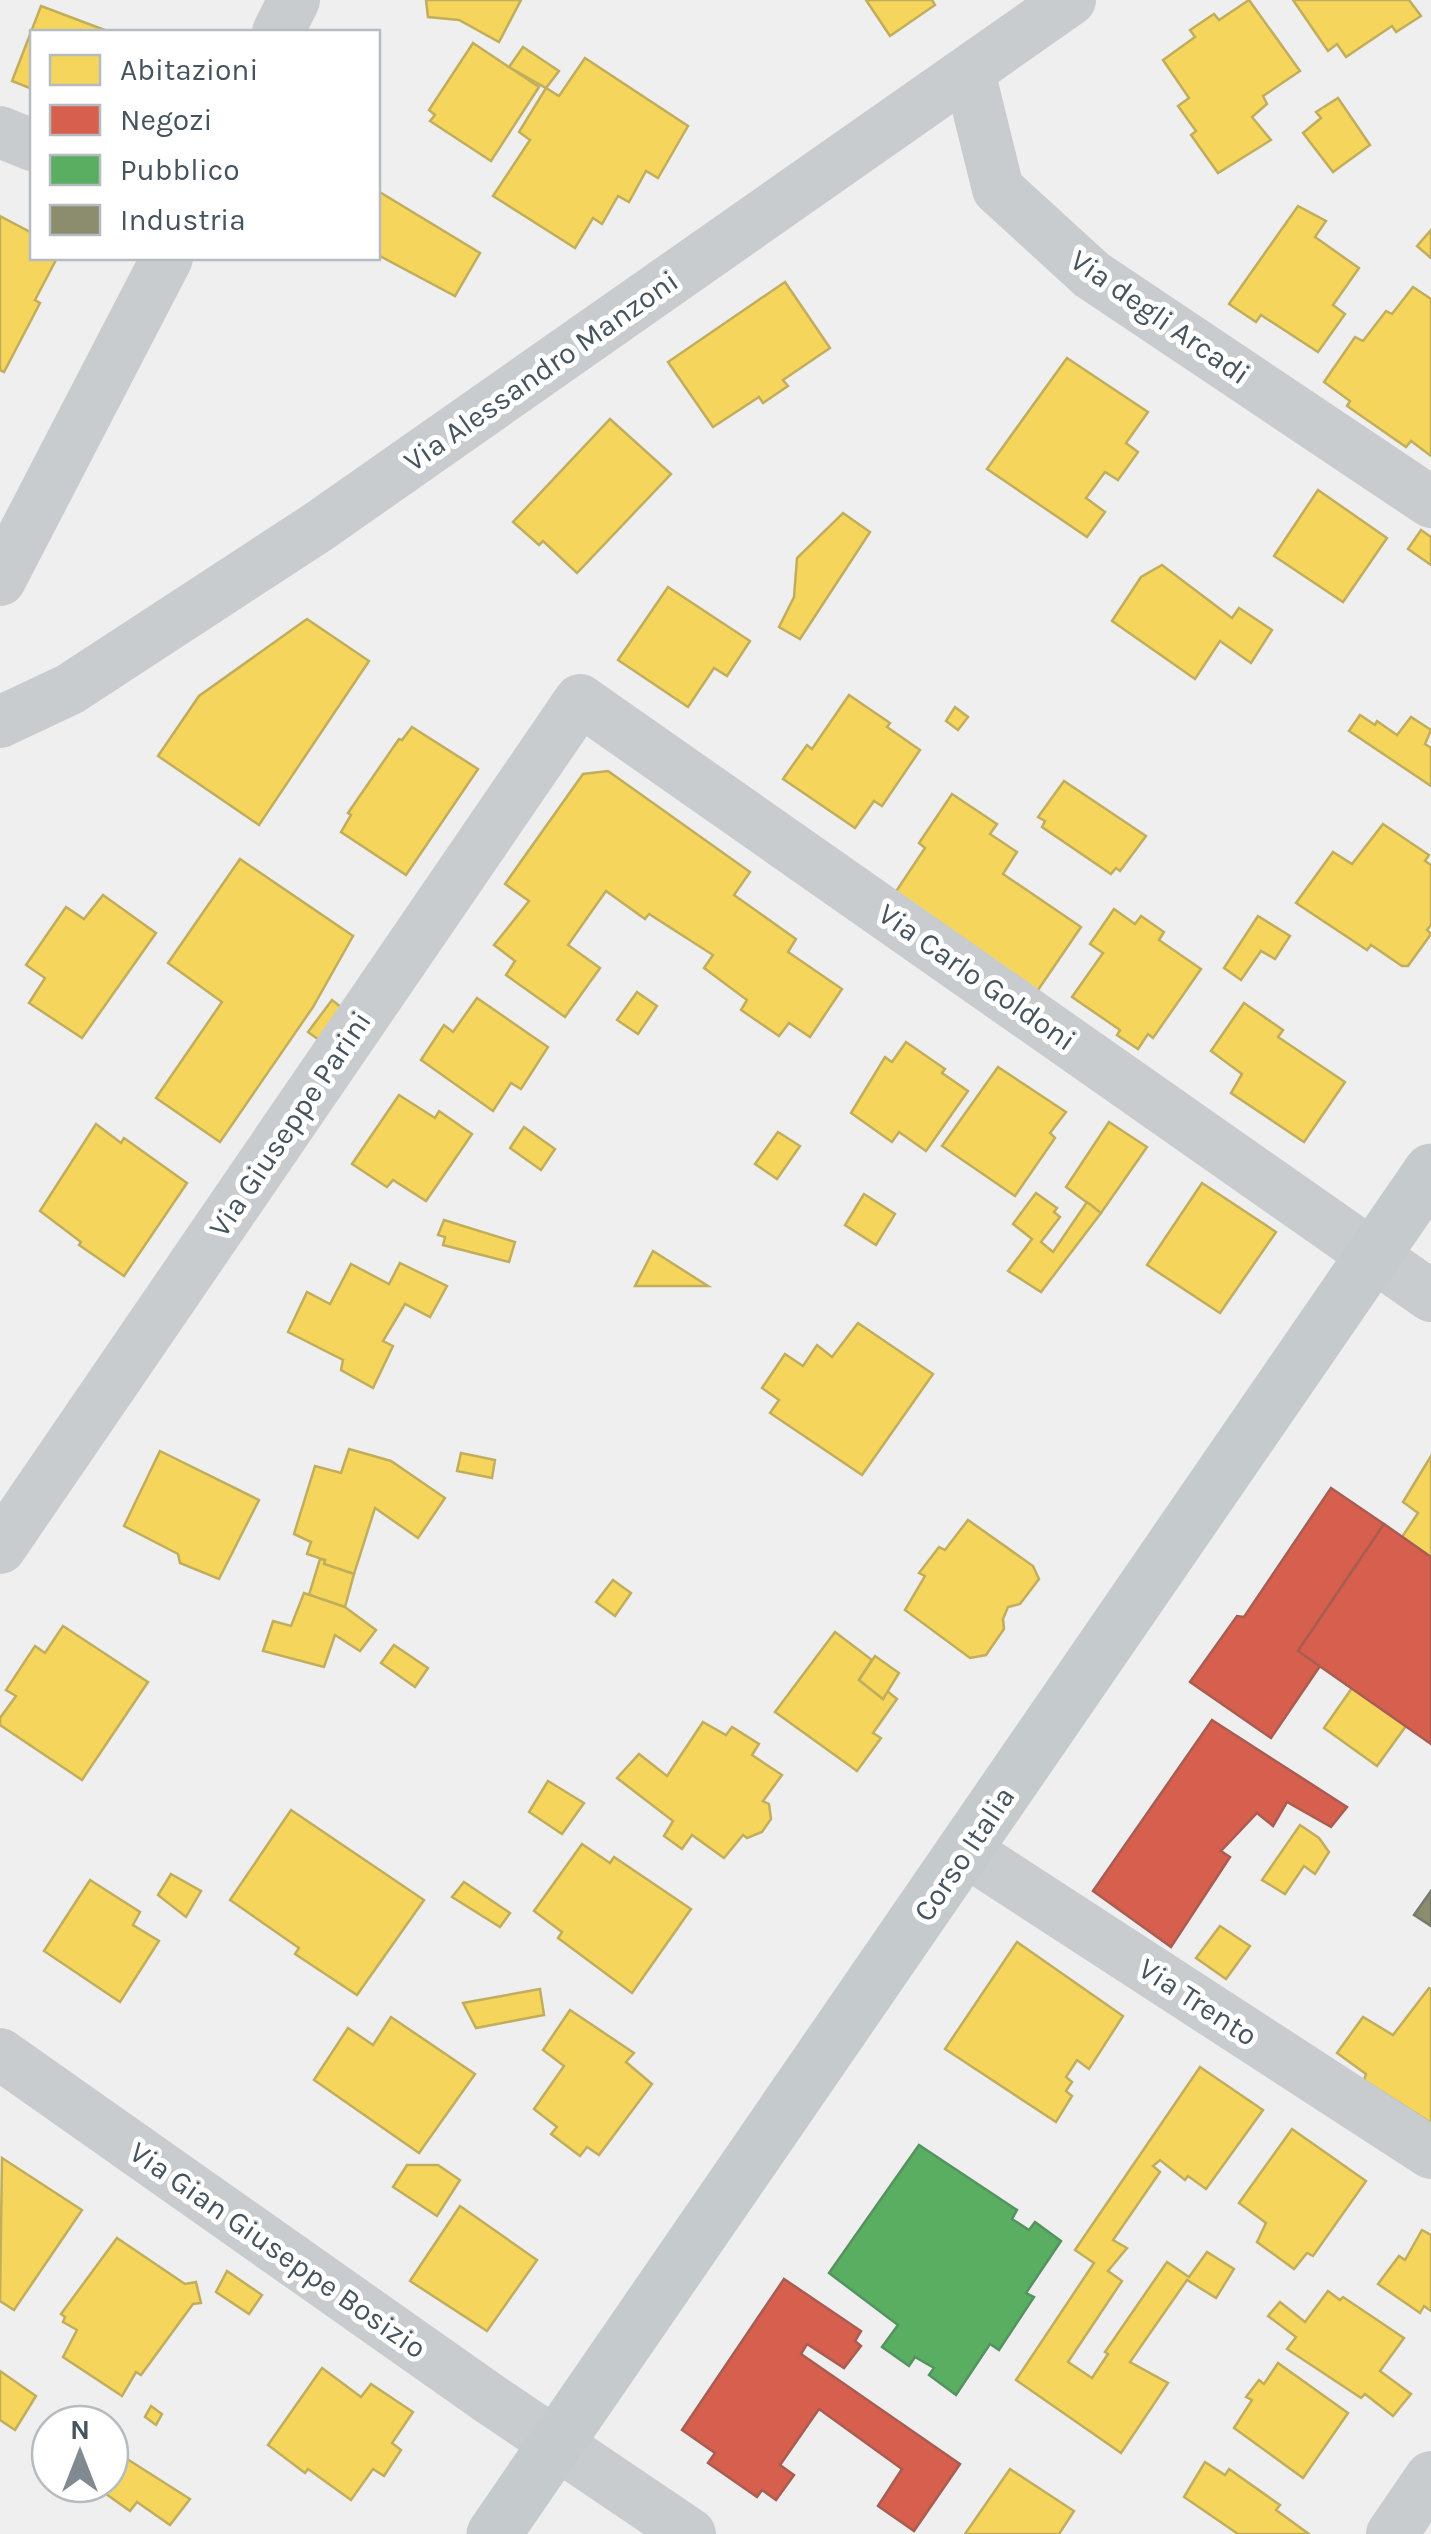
<svg xmlns="http://www.w3.org/2000/svg" width="1431" height="2534" font-family="Karla,sans-serif">
  <rect width="100%" height="100%" fill="#f0efef"/>
  <g fill="#f6d55c" stroke="#c1ae5d" stroke-width="2.5">
    <polygon points="426,0 521,0 499,42 459,20 428,17"/>
    <polygon points="866,0 932,0 935,5 890,36"/>
    <polygon points="1249,0 1300,71 1263,96 1267,104 1252,117 1271,140 1218,173 1191,135 1196,131 1178,106 1189,98 1163,60 1195,37 1190,30 1214,14 1219,20"/>
    <polygon points="1293,0 1409,0 1421,16 1396,32 1392,26 1346,57 1337,44 1328,51"/>
    <polygon points="41,6 110,32 32,32 32,89 12,81"/>
    <polygon points="473,43 539,87 491,161 430,121 435,115 429,110"/>
    <polygon points="523,47 559,71 546,88 509,67"/>
    <polygon points="585,58 688,126 658,178 646,171 629,202 618,196 602,224 593,218 575,248 493,196 530,140 519,132 546,88 559,96"/>
    <polygon points="1338,98 1370,145 1333,172 1303,133 1321,118 1316,112"/>
    <polygon points="378,191 480,253 455,296 378,255"/>
    <polygon points="1298,206 1326,221 1315,237 1359,268 1333,305 1345,314 1318,352 1261,315 1256,322 1229,304"/>
    <polygon points="0,216 32,233 32,258 57,258 35,300 40,303 4,372 0,370"/>
    <polygon points="1431,230 1431,258 1417,246"/>
    <polygon points="785,282 830,348 783,380 788,386 763,403 759,397 713,427 668,362"/>
    <polygon points="1413,287 1431,299 1431,456 1411,441 1406,447 1347,406 1350,401 1324,382 1355,337 1363,341 1386,311 1392,314"/>
    <polygon points="1067,358 1148,412 1126,443 1138,452 1118,480 1105,472 1086,498 1105,512 1087,537 987,469"/>
    <polygon points="610,419 671,474 577,573 543,541 539,545 513,522"/>
    <polygon points="1318,490 1387,538 1343,602 1274,556"/>
    <polygon points="843,513 870,532 800,639 779,627 794,597 797,558"/>
    <polygon points="1421,530 1431,537 1431,565 1408,549"/>
    <polygon points="1162,565 1232,618 1239,608 1272,630 1251,663 1220,641 1195,679 1112,621 1141,577"/>
    <polygon points="668,587 750,641 727,676 714,668 688,707 618,660"/>
    <polygon points="307,619 369,661 259,825 158,756 199,696"/>
    <polygon points="849,695 890,723 887,727 920,750 882,806 874,801 855,828 783,779 807,745 812,749"/>
    <polygon points="955,707 968,717 958,730 946,721"/>
    <polygon points="1360,715 1375,725 1377,721 1397,735 1411,717 1431,730 1425,744 1431,748 1431,786 1349,731"/>
    <polygon points="412,727 478,769 406,875 341,832 351,815 348,813 399,739 402,740"/>
    <polygon points="608,771 750,872 734,895 796,939 788,952 842,989 810,1037 789,1023 779,1036 741,1010 747,1000 704,968 713,955 649,914 645,919 606,891 568,945 600,968 565,1017 506,975 515,961 494,945 529,901 505,884 583,774"/>
    <polygon points="1064,781 1146,836 1120,871 1116,868 1111,874 1042,827 1045,821 1038,817"/>
    <polygon points="952,794 997,824 990,834 1017,852 1003,874 1081,927 1036,993 893,896 925,848 919,843"/>
    <polygon points="1383,824 1429,855 1425,861 1431,865 1431,925 1427,930 1431,934 1408,966 1402,966 1371,945 1367,950 1296,903 1333,852 1352,864"/>
    <polygon points="240,859 353,936 313,1007 220,1142 156,1098 222,1002 168,963"/>
    <polygon points="103,895 156,933 82,1038 29,1003 45,978 26,965 66,907 84,919"/>
    <polygon points="1114,909 1135,924 1141,916 1164,932 1159,940 1201,969 1153,1038 1148,1034 1138,1049 1117,1035 1120,1030 1072,997 1103,953 1090,944"/>
    <polygon points="1258,916 1290,936 1275,959 1261,951 1241,980 1224,968"/>
    <polygon points="637,992 657,1006 638,1034 617,1020"/>
    <polygon points="477,998 548,1047 521,1089 511,1083 493,1111 421,1060 444,1025 453,1032"/>
    <polygon points="332,1000 346,1011 323,1043 308,1032"/>
    <polygon points="1244,1003 1283,1030 1278,1037 1345,1082 1304,1142 1231,1093 1242,1074 1211,1051"/>
    <polygon points="906,1042 945,1069 942,1073 968,1091 926,1151 899,1132 892,1142 851,1113 885,1057 892,1062"/>
    <polygon points="998,1067 1066,1112 1050,1133 1055,1138 1015,1196 942,1146"/>
    <polygon points="399,1095 435,1118 439,1111 472,1134 426,1201 393,1180 387,1187 352,1164"/>
    <polygon points="1109,1122 1147,1147 1101,1213 1066,1187"/>
    <polygon points="96,1124 121,1143 124,1138 187,1183 124,1276 79,1245 81,1242 40,1211"/>
    <polygon points="524,1127 555,1149 541,1170 510,1148"/>
    <polygon points="778,1132 800,1146 777,1179 755,1164"/>
    <polygon points="1202,1183 1276,1232 1220,1313 1147,1265"/>
    <polygon points="1036,1193 1057,1208 1054,1212 1060,1217 1041,1242 1053,1252 1087,1202 1101,1213 1041,1292 1008,1271 1032,1239 1013,1224"/>
    <polygon points="864,1194 895,1214 876,1245 845,1225"/>
    <polygon points="444,1220 515,1242 509,1262 443,1245 445,1237 438,1235"/>
    <polygon points="653,1251 708,1286 635,1286"/>
    <polygon points="400,1263 447,1286 430,1317 405,1304 383,1341 393,1346 373,1388 341,1370 343,1360 288,1332 307,1292 330,1304 351,1264 389,1284"/>
    <polygon points="858,1323 933,1374 862,1475 770,1413 779,1400 762,1388 785,1354 803,1366 817,1345 832,1357"/>
    <polygon points="349,1449 391,1461 445,1498 418,1538 375,1508 354,1574 324,1564 325,1560 307,1554 311,1542 294,1534 315,1466 341,1473"/>
    <polygon points="160,1451 259,1500 219,1579 180,1563 178,1554 124,1526"/>
    <polygon points="461,1453 495,1460 492,1478 457,1471"/>
    <polygon points="1431,1456 1431,1557 1402,1537 1418,1513 1403,1502"/>
    <polygon points="968,1520 1033,1566 1039,1579 1020,1604 1008,1607 1003,1619 1004,1629 986,1655 970,1658 905,1610 925,1576 919,1573 939,1547 945,1550"/>
    <polygon points="320,1559 325,1560 324,1564 354,1574 345,1607 309,1595"/>
    <polygon points="613,1580 631,1593 615,1616 596,1602"/>
    <polygon points="304,1593 345,1607 376,1630 360,1651 335,1635 324,1667 263,1651 273,1621 291,1626"/>
    <polygon points="63,1626 148,1682 82,1780 0,1725 0,1718 16,1696 6,1690 35,1646 45,1653"/>
    <polygon points="835,1632 872,1660 859,1680 883,1699 887,1691 897,1699 873,1733 881,1738 857,1771 775,1712"/>
    <polygon points="394,1645 428,1668 415,1687 381,1663"/>
    <polygon points="875,1656 899,1673 883,1699 859,1680"/>
    <polygon points="1352,1688 1406,1726 1377,1766 1324,1728"/>
    <polygon points="703,1722 726,1735 732,1727 759,1744 752,1755 782,1775 763,1801 769,1804 771,1819 762,1832 747,1838 743,1835 724,1858 692,1835 682,1849 664,1836 673,1821 617,1778 639,1754 667,1776"/>
    <polygon points="548,1781 584,1803 562,1834 529,1812"/>
    <polygon points="291,1810 424,1900 357,1995 295,1954 299,1948 230,1900"/>
    <polygon points="1300,1825 1319,1838 1329,1852 1315,1874 1304,1866 1285,1894 1262,1880"/>
    <polygon points="582,1844 610,1863 614,1857 691,1909 632,1993 558,1938 562,1932 534,1911"/>
    <polygon points="171,1874 201,1891 186,1917 158,1895"/>
    <polygon points="90,1880 140,1912 133,1925 159,1941 120,2002 44,1951"/>
    <polygon points="464,1882 510,1913 500,1927 452,1897"/>
    <polygon points="1220,1926 1250,1946 1226,1979 1196,1958"/>
    <polygon points="1017,1942 1123,2016 1089,2069 1077,2060 1066,2077 1072,2082 1066,2091 1072,2096 1056,2122 945,2049"/>
    <polygon points="1429,1988 1431,1989 1431,2123 1364,2080 1366,2074 1337,2053 1363,2017 1393,2035"/>
    <polygon points="540,1989 544,2015 476,2028 463,2003"/>
    <polygon points="570,2010 634,2053 626,2062 652,2084 599,2155 587,2147 580,2156 551,2134 557,2127 534,2109 564,2066 543,2050"/>
    <polygon points="391,2017 475,2074 419,2153 314,2080 348,2028 373,2045"/>
    <polygon points="1200,2067 1263,2110 1206,2189 1188,2176 1185,2180 1160,2160 1153,2166 1160,2172 1113,2240 1127,2248 1108,2271 1122,2281 1068,2362 1092,2378 1108,2354 1105,2352 1167,2262 1189,2277 1207,2252 1234,2269 1216,2298 1187,2280 1130,2362 1168,2383 1121,2453 1016,2380 1094,2263 1075,2250"/>
    <polygon points="1292,2129 1366,2181 1313,2256 1307,2253 1294,2269 1257,2242 1266,2223 1239,2203"/>
    <polygon points="2,2158 82,2210 14,2310 0,2301"/>
    <polygon points="407,2165 438,2165 460,2180 437,2216 393,2187"/>
    <polygon points="460,2206 537,2260 487,2331 410,2281"/>
    <polygon points="1422,2230 1431,2235 1431,2311 1424,2306 1420,2313 1378,2284 1399,2256 1405,2260"/>
    <polygon points="117,2238 185,2284 196,2282 201,2303 193,2304 141,2375 136,2372 122,2396 63,2357 77,2330 63,2322 65,2317 61,2314"/>
    <polygon points="227,2271 262,2295 249,2314 216,2292"/>
    <polygon points="1328,2291 1340,2300 1343,2297 1404,2338 1380,2371 1411,2394 1393,2416 1365,2394 1361,2398 1287,2349 1296,2337 1268,2316 1280,2302 1305,2322"/>
    <polygon points="1278,2363 1348,2413 1303,2478 1234,2428 1252,2400 1246,2397 1259,2380 1264,2384"/>
    <polygon points="322,2368 361,2397 371,2384 413,2412 392,2443 401,2450 384,2476 373,2469 351,2500 308,2469 305,2473 268,2445"/>
    <polygon points="0,2371 36,2396 15,2430 0,2420"/>
    <polygon points="151,2406 162,2414 156,2425 145,2417"/>
    <polygon points="113,2450 190,2499 170,2525 137,2502 130,2511 92,2484 110,2484"/>
    <polygon points="1205,2462 1225,2475 1229,2469 1280,2505 1276,2510 1309,2534 1238,2534 1184,2497"/>
    <polygon points="1010,2469 1074,2511 1059,2534 965,2534"/>
  </g>
  <g fill="#d6604d" stroke="#aa5c52" stroke-width="2.5">
    <polygon points="1331,1488 1384,1524 1298,1651 1320,1666 1271,1738 1190,1682 1237,1616 1244,1617"/>
    <polygon points="1384,1524 1431,1557 1431,1744 1298,1651"/>
    <polygon points="1212,1720 1347,1807 1331,1827 1287,1802 1273,1826 1257,1813 1221,1851 1230,1857 1171,1947 1093,1891"/>
    <polygon points="784,2279 861,2331 855,2341 861,2346 844,2368 807,2344 801,2354 960,2464 914,2531 878,2506 902,2469 819,2409 780,2465 794,2475 776,2500 762,2490 757,2497 708,2463 715,2453 682,2430"/>
  </g>
  <polygon fill="#5aae61" stroke="#549360" stroke-width="2.5" points="919,2145 1017,2210 1012,2219 1029,2230 1035,2222 1061,2241 1026,2293 1034,2297 999,2350 990,2344 956,2395 929,2375 934,2368 915,2357 909,2366 882,2347 898,2325 829,2273"/>
  <polygon fill="#8c8c6e" stroke="#777b69" stroke-width="2.5" points="1431,1891 1431,1926 1414,1915"/>
  <g fill="none" stroke-linecap="round" stroke-linejoin="round">
    <g stroke="#c8ccce" stroke-width="52">
      <polyline points="278,32 294,0"/>
      <polyline points="969,72 998,189 1092,275 1431,502"/>
      <polyline points="0,132 32,145"/>
      <polyline points="0,580 167,258"/>
      <polyline points="0,722 70,689 318,527 1070,0"/>
      <polyline points="0,1548 580,700 1431,1296"/>
      <polyline points="966,1851 1431,2153"/>
      <polyline points="0,2054 490,2399 690,2534"/>
      <polyline points="1392,2534 1431,2477"/>
    </g>
    <polyline stroke="#c5cacd" stroke-width="55" points="494,2534 1431,1171"/>
  </g>
  <g text-anchor="middle" dominant-baseline="central" stroke-width="10" stroke-linejoin="round" paint-order="stroke">
    <g font-size="30" fill="#45545e" stroke="#fff">
      <text transform="translate(1160 317) rotate(35)">Via degli Arcadi</text>
      <text transform="translate(541 371) rotate(-35)">Via Alessandro Manzoni</text>
      <text transform="translate(977 977) rotate(35)">Via Carlo Goldoni</text>
      <text transform="translate(290 1124) rotate(-56)">Via Giuseppe Parini</text>
      <text transform="translate(964 1854) rotate(-56)">Corso Italia</text>
      <text transform="translate(1198 2002) rotate(33)">Via Trento</text>
      <text transform="translate(278 2250) rotate(35)">Via Gian Giuseppe Bosizio</text>
    </g>
  </g>
  <rect x="30" y="30" width="350" height="230" fill="#ffffff" stroke="#b5bbbf" stroke-width="2.5"/>
  <rect x="50" y="55" width="50" height="30" fill="#f6d55c" stroke="#b5bbbf" stroke-width="2.5"/>
  <text x="120" y="80" font-size="30" fill="#45545e">Abitazioni</text>
  <rect x="50" y="105" width="50" height="30" fill="#d6604d" stroke="#b5bbbf" stroke-width="2.5"/>
  <text x="120" y="130" font-size="30" fill="#45545e">Negozi</text>
  <rect x="50" y="155" width="50" height="30" fill="#5aae61" stroke="#b5bbbf" stroke-width="2.5"/>
  <text x="120" y="180" font-size="30" fill="#45545e">Pubblico</text>
  <rect x="50" y="205" width="50" height="30" fill="#8c8c6e" stroke="#b5bbbf" stroke-width="2.5"/>
  <text x="120" y="230" font-size="30" fill="#45545e">Industria</text>
  <g transform="translate(80 2454)"><circle r="48" fill="#ffffff" stroke="#b5bbbf" stroke-width="2.5"/>
  <path d="M0-8L18 38L0 25L-18 38Z" fill="#818a91"/>
  <text y="-15" font-size="28" font-weight="bold" text-anchor="middle" fill="#45545e">N</text>
  </g>
</svg>
